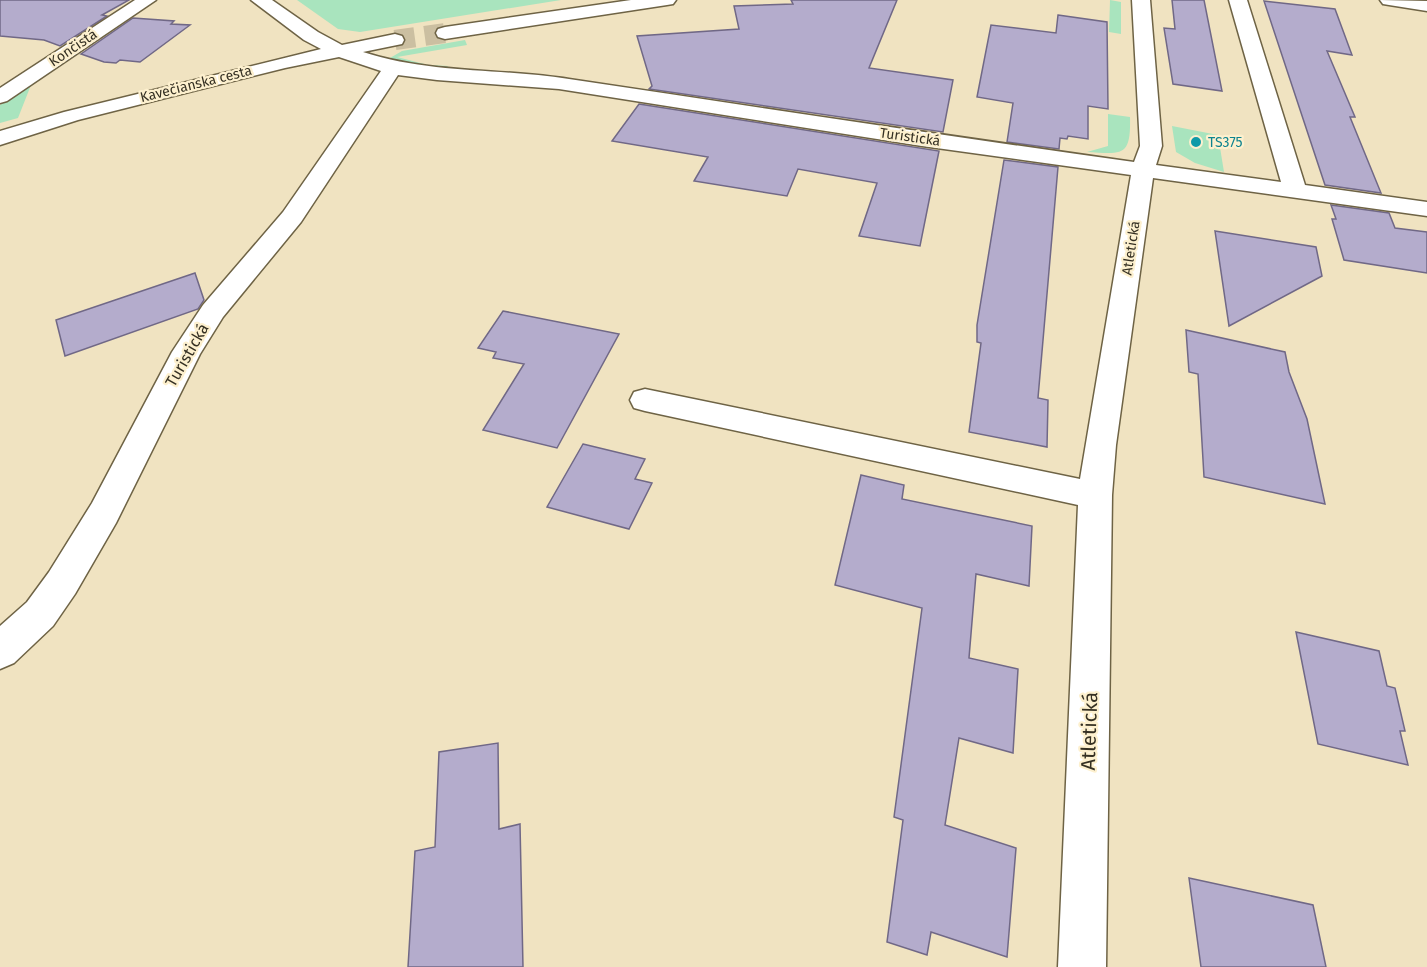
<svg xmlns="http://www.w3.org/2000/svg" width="1427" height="967" font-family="'Fira Sans',sans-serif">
  <rect width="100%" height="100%" fill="#f0e3c1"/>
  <g fill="#a9e4be">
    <polygon points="297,0 561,0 360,32 338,29"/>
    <polygon points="1110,0 1121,2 1121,34 1109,32"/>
    <polygon points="465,40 467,45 397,57 428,65 448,66 445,70 392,61 390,58 402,51"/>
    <polygon points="31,85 18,118 0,123 0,105"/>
    <path d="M 1108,114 L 1130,117 C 1131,157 1123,154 1087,152 L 1108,146 Z"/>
    <polygon points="1172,126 1218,135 1224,172 1195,163 1176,152"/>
  </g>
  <g fill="#b4accc" stroke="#706886" stroke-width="1.5">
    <polygon points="0,0 129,0 102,15 107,16 60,46 44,40 0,36"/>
    <polygon points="791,0 897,0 869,68 953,80 943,132 649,89 652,86 637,36 739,29 734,6 793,4"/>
    <polygon points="1172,0 1204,0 1222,91 1173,84 1164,28 1175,29"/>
    <polygon points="1264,1 1335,9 1352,55 1327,51 1355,117 1350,117 1381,193 1325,185"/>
    <polygon points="1058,15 1107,22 1108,109 1088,106 1088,139 1068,136 1067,139 1060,138 1059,149 1007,142 1013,103 977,97 991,25 1056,33"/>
    <polygon points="133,18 174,21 171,24 190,25 140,62 120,60 116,63 104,62 81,54"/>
    <polygon points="639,104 939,151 920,246 859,236 877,183 798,169 787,196 694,181 708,157 612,141"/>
    <polygon points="1004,160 1058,167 1038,398 1048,400 1047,447 969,432 981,343 977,342 977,325"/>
    <polygon points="1331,205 1389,213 1395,228 1427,232 1427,273 1344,260 1332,219 1336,219"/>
    <polygon points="1215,231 1316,247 1322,276 1229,326"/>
    <polygon points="195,273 204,300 198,309 65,356 56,320"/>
    <polygon points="503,311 619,334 557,448 483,430 524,364 493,358 496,352 478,348"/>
    <polygon points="1186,330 1285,352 1289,372 1307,419 1325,504 1204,477 1198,374 1189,372"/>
    <polygon points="583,444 645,459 635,479 652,483 629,529 547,507"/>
    <polygon points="861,475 904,485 902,499 1032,526 1029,586 976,574 969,658 1018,669 1013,753 959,738 945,825 1016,848 1007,957 931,932 927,955 887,942 903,820 894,817 922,608 835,585"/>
    <polygon points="1296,632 1379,651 1387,686 1395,688 1405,731 1400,731 1408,765 1318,744"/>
    <polygon points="498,743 499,829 520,824 523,967 408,967 415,851 435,847 439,752"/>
    <polygon points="1189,878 1313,905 1326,967 1201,967"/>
  </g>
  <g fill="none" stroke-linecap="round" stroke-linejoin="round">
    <polyline stroke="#cbbfa1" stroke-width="20" stroke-dasharray="20 10" stroke-linecap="butt" points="395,40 445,33"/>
    <defs>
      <g id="minor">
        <polygon points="135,0 156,0 7,101 0,103 0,88"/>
        <path d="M 251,0 L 272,0 L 318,32 L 342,45 L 395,34 L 402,36 L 404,40 L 402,44 L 363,52 C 431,74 499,68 569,79 C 757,107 946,136 1134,162 L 1140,146 L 1132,0 L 1150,0 L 1162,146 L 1156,165 L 1281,182 L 1229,0 L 1247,0 L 1305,185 L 1427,202 L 1427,216 L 1153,178 L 1116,445 L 1112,495 L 1106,967 L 1058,967 L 1078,505 L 645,411 L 634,408 L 630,400 L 634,392 L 645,389 L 1080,479 L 1131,175 L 922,146 L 559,89 L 437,80 L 398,75 L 301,222 L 223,317 L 200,354 L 116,523 L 75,594 L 53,626 L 14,663 L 0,669 L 0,626 L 27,602 L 49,572 L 92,503 L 172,352 L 203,305 L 283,212 L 381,71 L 339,57 L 285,68 L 78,120 L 0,145 L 0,131 L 64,112 L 321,49 L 304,40 Z"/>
        <polygon points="631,0 676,0 673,4 667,5 445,39 438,37 436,33 438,29 445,27"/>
        <polygon points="1380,0 1427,1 1427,11 1389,5 1383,4"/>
      </g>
    </defs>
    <use href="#minor" stroke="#6e6345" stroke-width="3"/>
    <use href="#minor" fill="#fff" fill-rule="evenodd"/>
  </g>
  <circle fill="#0f9aa8" stroke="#fdf0ce" stroke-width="2" cx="1196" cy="142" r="6"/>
  <g text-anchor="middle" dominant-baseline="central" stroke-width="4.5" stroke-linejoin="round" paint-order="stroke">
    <g font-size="14" fill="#353023" stroke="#fdf0ce">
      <text transform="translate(73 48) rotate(-34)">Končistá</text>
      <text transform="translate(196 84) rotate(-14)">Kavečianska cesta</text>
      <text transform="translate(910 137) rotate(8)">Turistická</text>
      <text transform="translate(1131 248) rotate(-81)">Atletická</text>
    </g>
    <g font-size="14" fill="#0d838f" stroke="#fdf0ce" text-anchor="start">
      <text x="1208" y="142">TS375</text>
    </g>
    <g font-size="16" fill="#353023" stroke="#fdf0ce">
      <text transform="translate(187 355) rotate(-60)">Turistická</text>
    </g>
    <g font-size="20" fill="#353023" stroke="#fdf0ce">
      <text transform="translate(1089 731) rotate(-88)">Atletická</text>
    </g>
  </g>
</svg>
